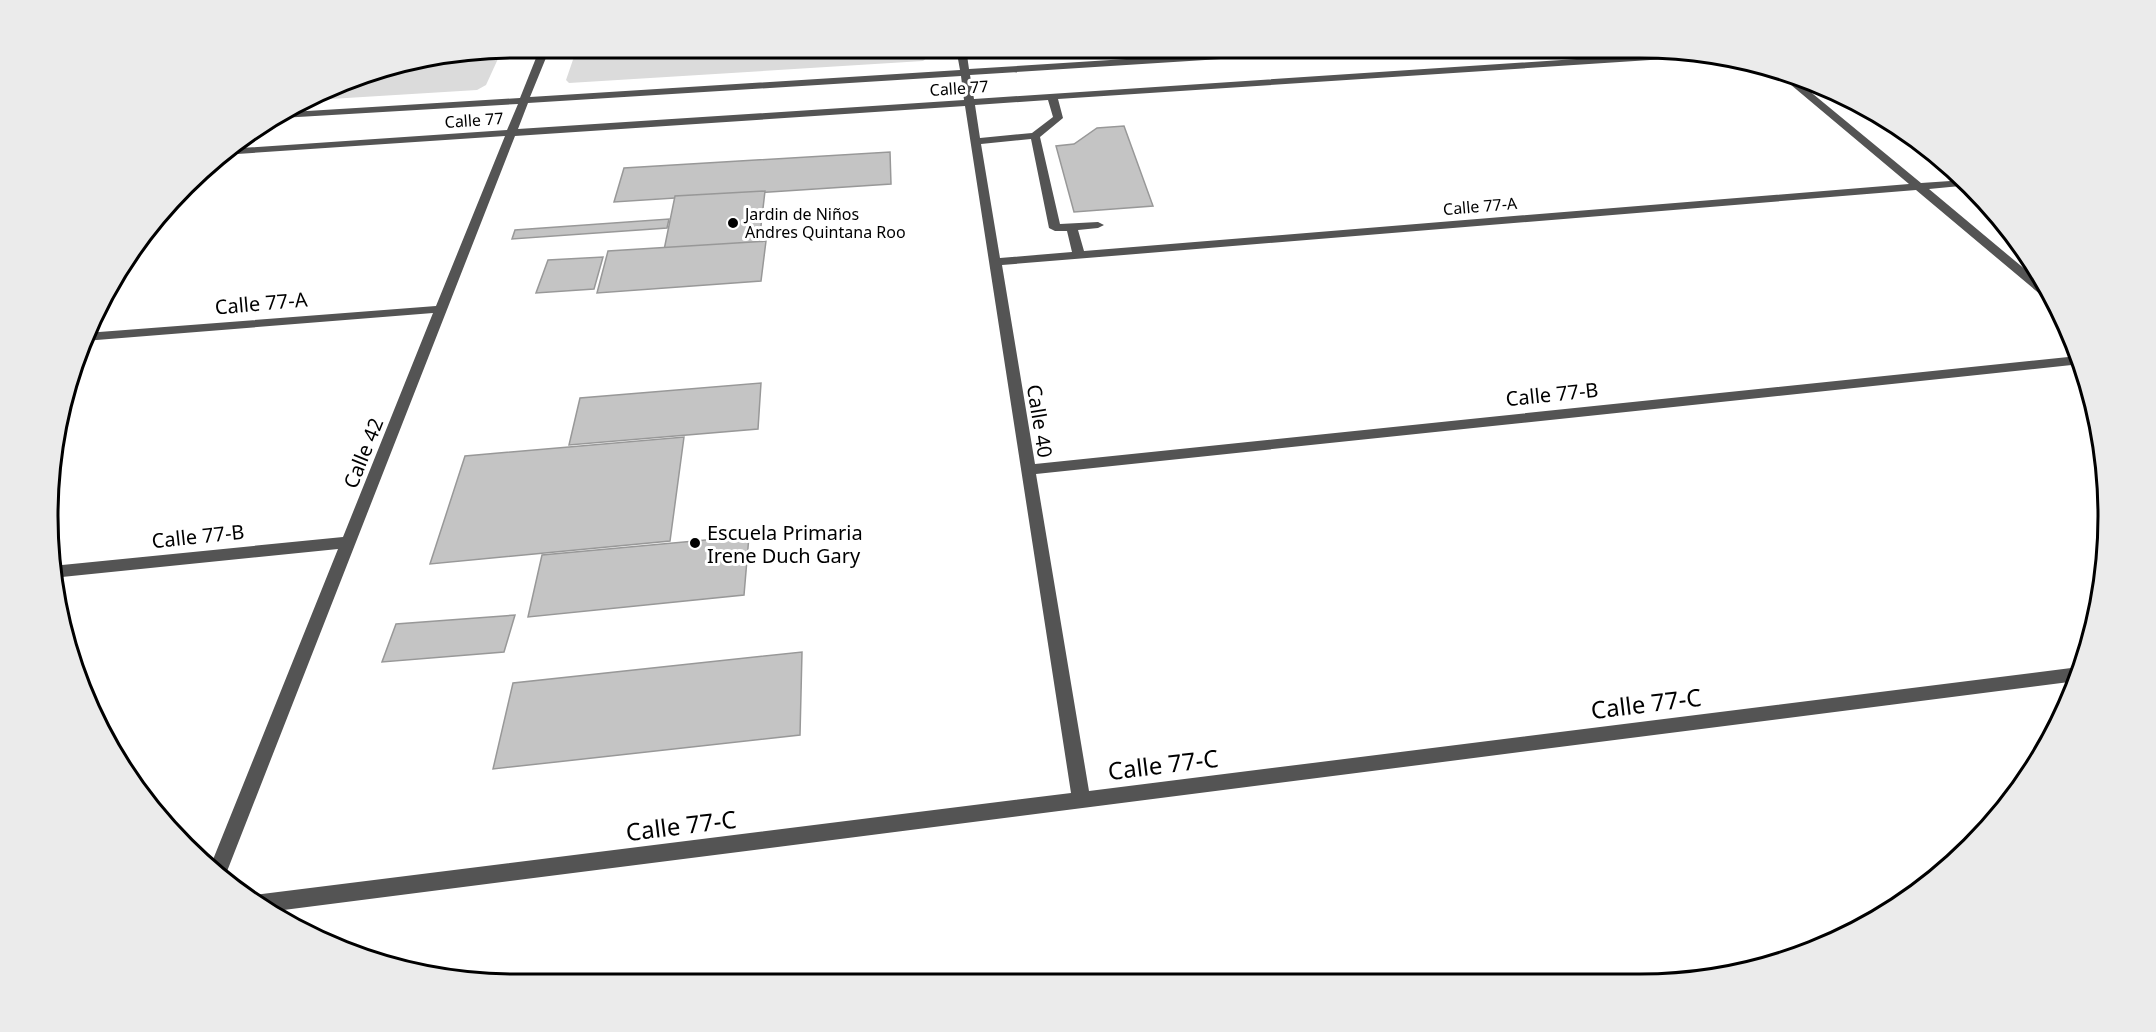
<svg xmlns="http://www.w3.org/2000/svg" width="2156" height="1032" font-family="'Noto Sans',sans-serif">
  <rect width="100%" height="100%" fill="#fff"/>
  <g fill="#dbdbdb">
    <polygon points="577,48 927,48 928,57 923,61 569,83 566,80"/>
    <polygon points="502,50 486,85 477,90 314,100 365,73"/>
  </g>
  <g fill="#c4c4c4" stroke="#989898" stroke-width="1.5">
    <polygon points="1124,126 1153,206 1074,212 1056,146 1074,144 1097,128"/>
    <polygon points="890,152 891,184 614,202 624,168"/>
    <polygon points="765,191 759,243 664,250 675,196"/>
    <polygon points="669,219 667,228 512,239 515,230"/>
    <polygon points="766,241 761,281 597,293 608,251"/>
    <polygon points="603,257 594,289 536,293 548,260"/>
    <polygon points="761,383 758,429 569,445 580,398"/>
    <polygon points="684,437 670,541 430,564 465,456"/>
    <polygon points="749,536 744,595 528,617 542,555"/>
    <polygon points="515,615 504,652 382,662 396,624"/>
    <polygon points="802,652 800,735 493,769 513,683"/>
  </g>
  <g fill="none" stroke-linecap="round" stroke-linejoin="round">
    <path fill="#545454" fill-rule="evenodd" d="M 540,48 L 550,48 L 530,97 L 960,70 L 956,48 L 966,48 L 969,69 L 1301,48 L 1350,48 L 1345,51 L 970,75 L 974,99 L 1682,52 L 1701,54 L 1696,57 L 1058,99 L 1063,118 L 1040,137 L 1060,224 L 1098,222 L 1104,225 L 1098,228 L 1078,230 L 1084,251 L 1909,184 L 1778,74 L 1777,71 L 1790,75 L 1921,183 L 1965,180 L 1971,185 L 1929,189 L 2045,286 L 2053,300 L 2047,300 L 1916,190 L 1002,265 L 1035,464 L 2078,356 L 2081,364 L 1036,474 L 1089,791 L 2079,667 L 2077,681 L 268,912 L 247,897 L 254,895 L 1071,793 L 965,106 L 515,136 L 224,879 L 210,867 L 338,549 L 52,578 L 52,566 L 343,537 L 433,313 L 84,341 L 86,333 L 436,306 L 505,136 L 222,155 L 227,149 L 507,130 L 518,104 L 281,118 L 291,112 L 520,98 ZM 961,76 L 964,100 L 518,129 L 528,103 ZM 1048,100 L 1053,117 L 1032,133 L 980,138 L 975,105 ZM 1031,139 L 1049,228 L 1055,231 L 1067,231 L 1072,252 L 1000,258 L 981,144 Z"/>
  </g>
  <g fill="#000" stroke="#fff" stroke-width="2">
    <circle cx="733" cy="223" r="6"/>
    <circle cx="695" cy="543" r="6"/>
  </g>
  <g text-anchor="middle" dominant-baseline="central" stroke-width="6" stroke-linejoin="round" paint-order="stroke">
    <g font-size="16" fill="#000" stroke="#fff">
      <text transform="translate(959 88) rotate(-4)">Calle 77</text>
      <text transform="translate(474 120) rotate(-4)">Calle 77</text>
      <text transform="translate(1480 206) rotate(-5)">Calle 77-A</text>
    </g>
    <g font-size="16" fill="#000" stroke="#fff" text-anchor="start">
      <text x="745" y="214">Jardin de Niños<tspan x="745" dy="18">Andres Quintana Roo</tspan></text>
    </g>
    <g font-size="20" fill="#000" stroke="#fff">
      <text transform="translate(261 303) rotate(-5)">Calle 77-A</text>
      <text transform="translate(1552 394) rotate(-6)">Calle 77-B</text>
      <text transform="translate(1040 421) rotate(81)">Calle 40</text>
      <text transform="translate(363 453) rotate(-68)">Calle 42</text>
      <text transform="translate(198 536) rotate(-6)">Calle 77-B</text>
    </g>
    <g font-size="20" fill="#000" stroke="#fff" text-anchor="start">
      <text x="707" y="532">Escuela Primaria<tspan x="707" dy="23">Irene Duch Gary</tspan></text>
    </g>
    <g font-size="24" fill="#000" stroke="#fff">
      <text transform="translate(1646 703) rotate(-7)">Calle 77-C</text>
      <text transform="translate(1163 764) rotate(-7)">Calle 77-C</text>
      <text transform="translate(681 825) rotate(-7)">Calle 77-C</text>
    </g>
  </g>
  <path d="M0 0H2156V1032H0ZM516 58H1640A458 458 0 0 1 2098 516V516A458 458 0 0 1 1640 974H516A458 458 0 0 1 58 516V516A458 458 0 0 1 516 58Z" fill="#ebebeb" fill-rule="evenodd"/>
  <path fill="none" stroke="#000" stroke-width="3" d="M516 58H1640A458 458 0 0 1 2098 516V516A458 458 0 0 1 1640 974H516A458 458 0 0 1 58 516V516A458 458 0 0 1 516 58Z"/>
</svg>
